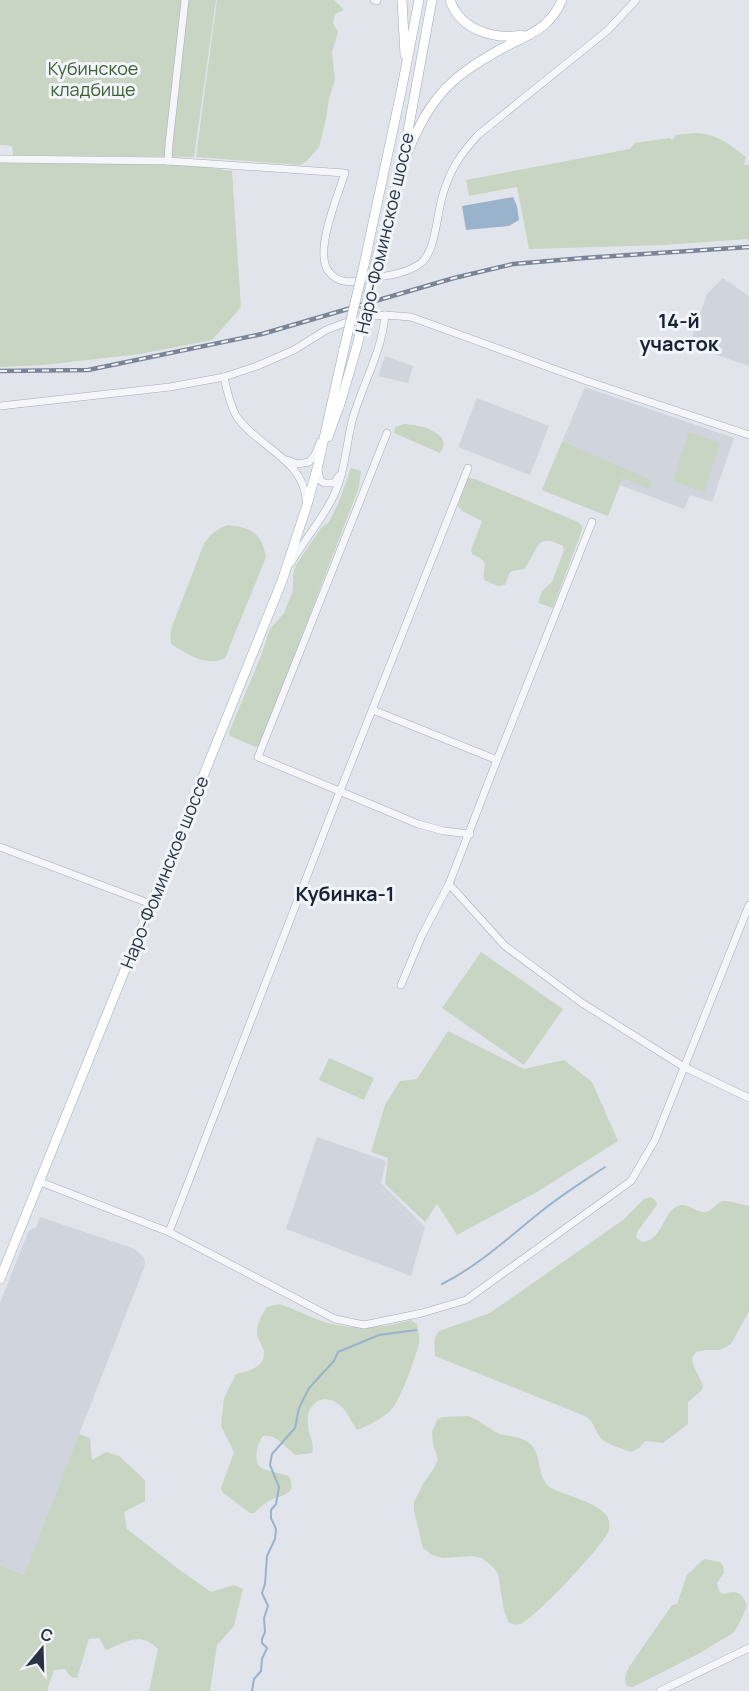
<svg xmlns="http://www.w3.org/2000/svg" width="749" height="1691" font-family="Manrope,sans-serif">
  <rect width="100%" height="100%" fill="#e1e5eb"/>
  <g fill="#cfd4dd">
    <polygon points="723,278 749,296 749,366 714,354 691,340 707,294"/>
    <polygon points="385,356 413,366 408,383 378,376"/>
    <polygon points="585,387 734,438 712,502 690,495 684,509 620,485 608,516 542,490"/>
    <polygon points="477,398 549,426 530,475 458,447"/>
    <polygon points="317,1137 386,1161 381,1183 425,1227 411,1276 286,1229"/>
    <polygon points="40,1217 135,1249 144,1258 145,1263 144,1268 24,1575 0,1565 0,1303 29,1230 36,1228"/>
  </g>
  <g fill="#c7d5c2">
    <polygon points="0,0 216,0 194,157 13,155 12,146 0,145"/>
    <polygon points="217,0 334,0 344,10 335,14 333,23 338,32 332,52 335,80 329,99 326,119 319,147 307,161 300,165 196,157"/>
    <path d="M 694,133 C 716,133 729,144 746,157 L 744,165 L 749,165 L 749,239 L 663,245 L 529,249 L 517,187 L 469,196 L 466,180 L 630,149 L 635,143 L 670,138 L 672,140 L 676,135 Z"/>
    <polygon points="0,163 183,164 232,171 241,307 212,340 140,354 44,365 0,367"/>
    <path d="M 404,424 C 418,424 455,433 440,453 L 394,433 L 395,427 Z"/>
    <polygon points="689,432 720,443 704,492 673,481"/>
    <polygon points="562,442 566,443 651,480 652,483 650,489 622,478 608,516 542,490"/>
    <polygon points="351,468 361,471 359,487 260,745 256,747 230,736 229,732 261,656 270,629 284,613 293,590 293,575 296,565 321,528 329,522 338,504"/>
    <path d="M 469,478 L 475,479 L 578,522 L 582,526 L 582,530 L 553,608 L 538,603 L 542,591 L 552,582 L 564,550 L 563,546 C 534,531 539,551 524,569 C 508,572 512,568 505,585 L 498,586 L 484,580 C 482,562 492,564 472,554 L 471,550 L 482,521 L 462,511 L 458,506 L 467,480 Z"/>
    <path d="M 228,525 C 252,528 261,532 266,557 L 225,658 C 208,668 185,653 171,644 L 170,634 L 173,624 L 203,546 C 209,535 216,529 228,525 Z"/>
    <polygon points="481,952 563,1009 524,1065 442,1008"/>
    <polygon points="448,1031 524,1069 564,1060 592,1082 618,1141 537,1192 457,1235 437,1204 425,1222 385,1184 388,1158 371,1152 385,1105 400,1081 417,1079"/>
    <polygon points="329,1058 374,1078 364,1100 319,1080"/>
    <path d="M 651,1197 L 656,1201 L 657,1205 L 637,1232 L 636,1237 L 642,1242 C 663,1240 661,1216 676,1207 C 685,1201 693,1210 702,1212 C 712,1214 716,1200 726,1201 C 731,1201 743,1205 749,1206 L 749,1311 L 731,1344 L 720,1350 L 706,1350 L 696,1352 L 692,1358 C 692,1367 700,1376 703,1386 L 701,1391 L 688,1402 L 688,1424 L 663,1443 L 645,1441 L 639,1448 L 631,1452 C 621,1448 606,1445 599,1436 C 593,1427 595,1423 585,1416 L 435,1356 C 434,1348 433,1337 439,1331 L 490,1313 L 623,1220 L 644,1199 Z"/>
    <path d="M 279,1304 C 298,1310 316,1321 336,1325 C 362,1330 386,1327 411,1320 L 417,1324 C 418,1330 420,1337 419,1343 C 416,1357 400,1402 390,1411 C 380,1420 369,1425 357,1430 C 352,1423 348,1413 342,1407 C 324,1390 305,1403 308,1426 C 309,1436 315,1444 312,1453 L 296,1455 C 285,1448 277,1434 263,1436 C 256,1445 255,1454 258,1465 L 263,1469 L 289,1476 C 298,1497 281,1494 269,1501 C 263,1504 259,1509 254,1513 L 250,1513 L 222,1492 L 221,1488 L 234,1452 L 221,1426 L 224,1398 L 236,1374 C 248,1371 265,1368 264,1352 C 263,1346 258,1340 257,1334 C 256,1324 262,1315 267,1307 Z"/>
    <path d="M 468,1416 C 481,1420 489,1430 500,1434 C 511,1437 525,1436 533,1447 C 542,1459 537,1479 551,1488 C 565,1496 605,1503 609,1521 C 609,1522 610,1529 609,1530 C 605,1544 536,1617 522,1623 C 517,1626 513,1624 509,1623 L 504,1611 L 498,1574 L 494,1568 L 482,1558 L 472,1556 L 443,1558 L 432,1555 L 423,1548 L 414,1511 L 414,1502 L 424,1482 L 433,1470 L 438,1459 L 433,1444 L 432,1432 L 437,1420 L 442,1417 Z"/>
    <path d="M 79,1434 L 90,1438 L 92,1460 L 106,1452 L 119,1456 L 145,1480 L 145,1501 L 124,1512 L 127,1529 L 177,1568 L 211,1592 L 234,1585 L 243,1589 L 234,1626 L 217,1645 L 210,1691 L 149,1691 L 158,1649 C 140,1631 127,1642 106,1650 L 99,1638 L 89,1639 L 77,1678 L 71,1677 L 65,1669 L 54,1670 L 47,1691 L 0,1691 L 0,1565 L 24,1575 Z"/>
    <path d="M 704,1559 L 720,1562 L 723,1566 L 724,1573 L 717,1583 L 719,1591 L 723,1594 C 737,1589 743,1593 747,1606 L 738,1626 L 733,1633 L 698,1654 L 633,1687 L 627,1686 C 623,1678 626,1674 629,1667 L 672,1605 L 677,1604 L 687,1575 Z"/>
  </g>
  <polygon fill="#9ab3cd" points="513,197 517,206 519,220 509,226 466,230 462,206"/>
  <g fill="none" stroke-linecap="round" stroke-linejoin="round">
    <g stroke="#9ab3cd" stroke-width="2">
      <path d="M 442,1284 C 480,1265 510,1236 543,1210 C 563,1194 584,1181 605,1167"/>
      <polyline points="252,1691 254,1679 261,1671 262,1659 267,1648 262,1643 262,1639 265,1632 264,1618 268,1606 262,1593 265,1584 267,1556 275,1539 276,1529 271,1518 271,1510 276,1504 279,1487 270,1465 272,1454 295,1428 299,1408 309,1388 334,1361 338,1352 379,1335 416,1330"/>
    </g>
    <defs>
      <g id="minor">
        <polyline points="374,0 377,1"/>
        <path d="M 0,159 L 168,161 L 345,173 C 338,195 312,256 330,273 C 340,285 354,282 368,279 C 385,276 407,274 421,263 C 436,251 437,212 443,194 C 451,168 460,155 478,135 L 608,30 L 636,0"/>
        <polyline points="168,161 169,144 185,0"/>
        <path d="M 224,377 C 227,390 230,406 237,417 C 258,447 304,460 306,500"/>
        <polyline points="0,406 170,387 224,377 257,366 294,350 326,330 347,322 364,317 385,315 411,317 584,380 749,435"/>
        <polyline points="387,433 258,757 418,824 444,831 470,834"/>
        <polyline points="287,460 297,464 309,462 315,455 320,442"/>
        <polyline points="318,470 320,480 324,483 334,483 339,476"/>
        <path d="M 291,563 C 304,540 322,520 333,497 C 345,473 346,446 352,421 C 362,385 382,352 385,315"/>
        <polyline points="373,710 497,760"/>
        <polyline points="0,847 151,904"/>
        <polyline points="449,884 505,946 582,1003 684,1067 749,1098"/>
        <polyline points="401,985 422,935 449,884 497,760 592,522"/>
        <polyline points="38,1181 169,1232 335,1319 364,1325 422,1313 466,1300 631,1181 655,1140 749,905"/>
        <polyline points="169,1232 340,791 468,468"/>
        <polyline points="660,1691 749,1648"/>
      </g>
      <g id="major">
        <polyline points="402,0 405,55"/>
        <path d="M 450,0 C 460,30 494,40 522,35"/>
        <path d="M 408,151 C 421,120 436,93 463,73 C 475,64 490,55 503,48 C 529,34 549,30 562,0"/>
        <polyline points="376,262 402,164 432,0"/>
        <polyline points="364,265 401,92 419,0"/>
        <polyline points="328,437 340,404 357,346"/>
        <polyline points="0,1279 282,581 307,505 318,465 344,349"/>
      </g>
    </defs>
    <use href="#minor" stroke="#a6acb6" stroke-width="8"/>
    <use href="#major" stroke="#9fa9b8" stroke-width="10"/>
    <use href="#minor" stroke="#f4f6f9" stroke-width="7"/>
    <use href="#major" stroke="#fff" stroke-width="9"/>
    <defs>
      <polyline id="rail" points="0,371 88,370 262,334 454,278 513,264 584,258 749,247"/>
    </defs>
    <use href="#rail" stroke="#798496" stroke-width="4.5"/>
    <use href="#rail" stroke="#f1f4f8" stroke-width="2" stroke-dasharray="7" stroke-linecap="butt"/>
    <defs>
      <g id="major-bridge">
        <polyline points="357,346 376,262"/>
        <polyline points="344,349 364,265"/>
      </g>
    </defs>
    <use href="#major-bridge" stroke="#9fa9b8" stroke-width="10" stroke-linecap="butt"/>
    <use href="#major-bridge" stroke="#fff" stroke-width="9"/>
  </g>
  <g text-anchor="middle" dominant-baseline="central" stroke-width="6" stroke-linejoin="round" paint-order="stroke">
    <g font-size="18" fill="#3c6134" stroke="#f1f4f8">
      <text x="93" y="68">Кубинское<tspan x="93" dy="21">кладбище</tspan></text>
    </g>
    <g font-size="18" fill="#283244" stroke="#f1f4f8">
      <text transform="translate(384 233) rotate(-77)">Наро-Фоминское шоссе</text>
      <text transform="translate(164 872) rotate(-68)">Наро-Фоминское шоссе</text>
    </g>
    <g font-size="20" font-weight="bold" fill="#1a2335" stroke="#f1f4f8">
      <text x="679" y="320">14-й<tspan x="679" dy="23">участок</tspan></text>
      <text x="345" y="893">Кубинка-1</text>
    </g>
  </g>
  <g transform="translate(42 1649) rotate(19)" stroke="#f1f4f8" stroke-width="4.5" paint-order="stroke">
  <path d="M0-4.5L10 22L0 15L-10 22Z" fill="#283244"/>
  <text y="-9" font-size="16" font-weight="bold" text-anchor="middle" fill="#283244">С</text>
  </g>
</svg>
